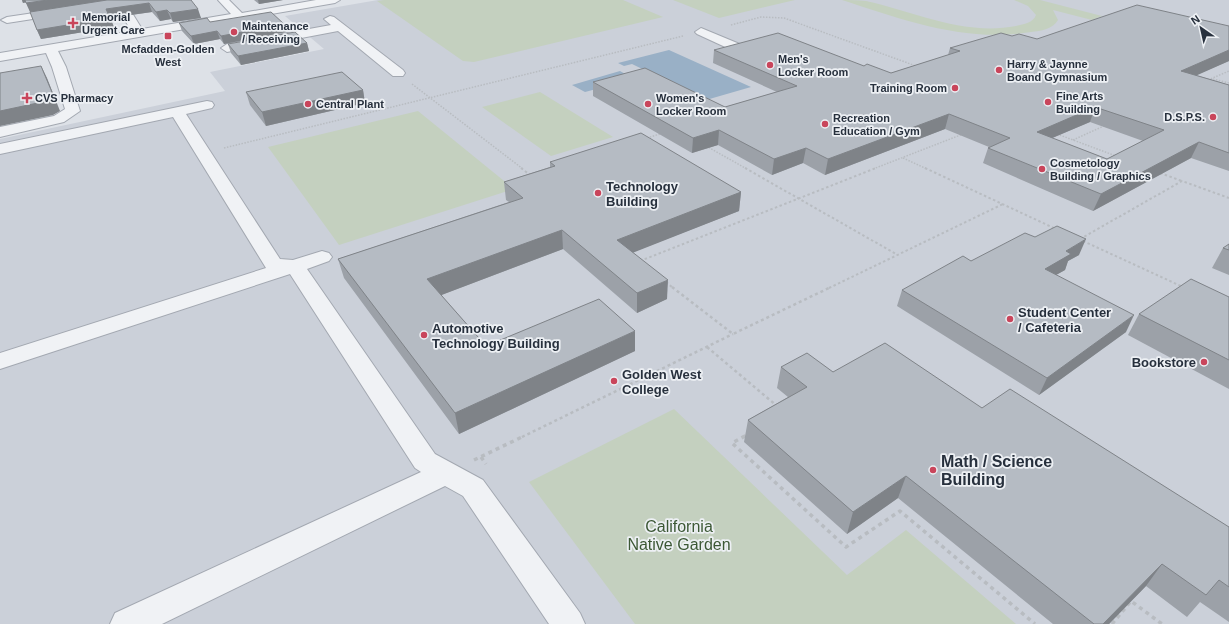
<svg xmlns="http://www.w3.org/2000/svg" width="1229" height="624" font-family="Helvetica,sans-serif">
  <rect width="100%" height="100%" fill="#dde1e7"/>
  <polygon fill="#cbd0d9" points="378,0 1229,0 1229,624 0,624 0,139 225,91 210,72 324,49 285,16"/>
  <g fill="#c4d0bf">
    <polygon points="384,0 623,0 663,17 474,62 463,61 377,1"/>
    <polygon points="673,0 795,0 719,18"/>
    <path d="M 842,0 C 850,0 859,0 866,1 C 916,12 964,36 1016,26 C 1024,24 1033,23 1036,15 L 1028,6 L 1014,0 L 1040,0 L 1102,16 L 1092,20 L 1053,10 L 1058,20 C 1053,29 1041,31 1031,32 C 966,43 903,20 842,0 Z"/>
    <polygon points="540,92 613,137 551,156 482,107"/>
    <polygon points="418,111 514,189 339,245 268,147"/>
    <polygon points="674,409 847,575 906,530 1016,624 635,624 529,482"/>
  </g>
  <g fill="#99b0c6">
    <polygon points="669,50 751,87 706,100 632,64 624,66 618,63"/>
    <polygon points="620,71 634,79 585,92 572,85"/>
  </g>
  <g fill="none" stroke-linecap="round" stroke-linejoin="round">
    <defs>
      <g id="minor">
        <polygon points="114,0 124,0 142,29 231,14 218,0 229,0 242,13 316,0 340,0 335,3 58,51 66,67 80,111 64,122 0,137 0,127 54,116 65,109 52,67 46,53 0,61 0,53 131,31"/>
        <polygon points="61,9 67,12 65,14 7,23 1,20 7,17"/>
        <polygon points="330,16 334,17 403,70 405,73 403,76 393,76 338,31 227,52 221,48 227,44 331,25 324,19"/>
        <polygon points="701,28 742,45 744,48 742,51 734,51 697,34 695,32"/>
        <polygon points="207,101 212,102 214,105 212,108 186,114 280,259 293,260 322,251 329,253 332,257 329,261 307,269 435,454 483,480 580,613 585,624 549,624 463,496 445,486 162,624 110,624 115,613 421,472 415,468 290,274 0,369 0,353 266,268 173,117 0,154 0,144"/>
      </g>
    </defs>
    <use href="#minor" stroke="#a3a8b1" stroke-width="2"/>
    <g stroke="#b8bcc1" stroke-width="1.5" stroke-dasharray="1.5 1.5" stroke-linecap="butt">
      <polyline points="731,25 761,17 784,18 916,66"/>
      <polyline points="1213,79 1229,83"/>
      <polyline points="1208,80 1229,71"/>
      <polyline points="412,84 523,169"/>
      <polyline points="1057,134 1116,156"/>
      <polyline points="647,138 663,133"/>
      <polyline points="1073,140 1106,125"/>
      <polyline points="706,146 747,169"/>
      <polyline points="224,148 683,36"/>
      <polyline points="903,158 927,169"/>
      <polyline points="873,169 963,134"/>
    </g>
    <g stroke="#b8bcc1" stroke-width="2" stroke-dasharray="2.5 2.5" stroke-linecap="butt">
      <polyline points="521,168 530,175"/>
      <polyline points="745,168 896,254"/>
      <polyline points="925,168 1056,229"/>
      <polyline points="1160,173 1182,181"/>
      <polyline points="1080,239 1182,181 1229,198"/>
      <polyline points="1083,241 1183,287"/>
      <polyline points="640,261 876,168"/>
      <polyline points="666,282 673,288"/>
      <polyline points="829,288 1003,204"/>
    </g>
    <g stroke="#b8bcc1" stroke-width="2.5" stroke-dasharray="3 3" stroke-linecap="butt">
      <polyline points="672,287 733,334 831,287"/>
      <polyline points="707,347 777,406"/>
      <polyline points="522,437 733,334"/>
      <polyline points="743,437 746,435"/>
    </g>
    <g stroke="#b8bcc1" stroke-width="3.5" stroke-dasharray="4 4" stroke-linecap="butt">
      <polyline points="745,436 732,443 846,547 900,511 1035,624"/>
      <polyline points="481,457 486,464"/>
      <polyline points="474,460 524,436"/>
      <polyline points="1112,624 1131,601 1162,624"/>
    </g>
    <use href="#minor" fill="#f0f2f5" fill-rule="evenodd"/>
  </g>
  <g fill="#9ca1a8" fill-rule="evenodd">
    <polygon points="22,0 191,0 201,18 173,22 171,19 160,21 152,12 110,18 114,27 41,39 37,30 30,11 26,2 23,3"/>
    <polygon points="254,0 283,0 259,4"/>
    <polygon points="210,22 286,32 224,44 220,39 194,44 182,31 179,23"/>
    <path d="M 1229,26 L 1229,61 L 1196,75 L 1229,85 L 1229,171 L 1191,158 L 1093,211 L 983,163 L 988,148 L 989,147 L 945,129 L 825,175 L 803,163 L 772,175 L 718,145 L 692,153 L 593,96 L 593,82 L 725,107 L 777,92 L 713,63 L 714,50 L 864,66 L 891,73 L 948,55 L 950,48 L 1012,36 L 1037,39 ZM 1090,122 L 1143,141 L 1107,159 L 1052,138 Z"/>
    <polygon points="307,43 309,51 241,65 231,53 228,44"/>
    <polygon points="363,90 365,103 266,126 250,105 246,92"/>
    <polygon points="550,162 741,192 739,211 633,252 667,299 637,313 563,249 441,295 486,346 635,351 459,434 344,278 338,259 509,202 506,200 504,182 550,167"/>
    <polygon points="1035,237 1079,255 1068,261 1065,270 1056,275 1126,332 1039,395 897,306 902,290 971,261"/>
    <polygon points="1229,244 1229,275 1212,268 1223,248"/>
    <polygon points="1229,297 1229,389 1128,335 1139,314"/>
    <polygon points="781,367 833,372 982,408 1229,527 1229,622 1200,602 1187,617 1146,586 1109,624 1053,624 898,498 847,534 744,442 748,420 788,397 777,388"/>
  </g>
  <g fill="#7f8388">
    <polygon points="22,0 26,0 27,2 23,3"/>
    <polygon points="48,0 110,0 30,12 26,3"/>
    <polygon points="258,0 283,0 259,4"/>
    <polygon points="149,3 152,12 109,18 106,9"/>
    <polygon points="198,9 201,18 173,22 170,13"/>
    <polygon points="167,10 171,19 160,21 156,12"/>
    <polygon points="110,18 114,27 41,39 37,30"/>
    <polygon points="284,24 286,32 224,44 221,36"/>
    <polygon points="217,31 220,39 194,44 191,36"/>
    <polygon points="307,43 309,51 241,65 238,56"/>
    <polygon points="1229,50 1229,61 1175,85 1181,71"/>
    <polygon points="41,66 47,78 60,111 53,115 0,126 0,111"/>
    <polygon points="363,90 365,103 266,126 262,112"/>
    <polygon points="1095,107 1090,122 1031,147 1037,132"/>
    <polygon points="949,114 945,129 825,175 828,159"/>
    <polygon points="719,130 718,145 692,153 693,138"/>
    <polygon points="1199,142 1191,158 1093,211 1101,194"/>
    <polygon points="806,148 803,163 772,175 774,159"/>
    <polygon points="741,192 739,211 617,259 617,240"/>
    <polygon points="562,230 563,249 431,299 427,279"/>
    <polygon points="1086,239 1079,255 1068,261 1065,270 1038,285 1045,269 1066,251"/>
    <polygon points="668,280 667,299 637,313 637,293"/>
    <polygon points="1134,315 1126,332 1039,395 1047,378"/>
    <polygon points="635,331 635,351 459,434 455,413"/>
    <polygon points="906,476 898,498 847,534 853,512"/>
    <polygon points="1162,564 1146,586 1109,624 1103,624"/>
  </g>
  <g fill="#b5bbc3" stroke="#7f8388" fill-rule="evenodd">
    <polygon points="25,0 48,0 26,3"/>
    <polygon points="107,0 191,0 198,9 170,13 167,10 156,12 149,3 106,9 110,18 37,30 30,12"/>
    <path d="M 1137,5 L 1229,26 L 1229,50 L 1181,71 L 1229,85 L 1229,153 L 1199,142 L 1101,194 L 988,148 L 1010,138 L 949,114 L 828,159 L 806,148 L 774,159 L 719,130 L 693,138 L 593,82 L 645,68 L 725,107 L 797,86 L 714,50 L 778,33 L 864,66 L 867,64 L 891,73 L 960,51 L 950,48 L 1001,33 L 1012,36 L 1019,34 L 1037,39 ZM 1095,107 L 1164,130 L 1107,159 L 1037,132 Z"/>
    <polygon points="271,12 284,24 221,36 217,31 191,36 179,23 207,18 210,22"/>
    <polygon points="295,32 307,43 238,56 228,44"/>
    <polygon points="41,66 54,97 47,101 0,111 0,73"/>
    <polygon points="342,72 363,90 262,112 246,92"/>
    <polygon points="641,133 741,192 617,240 668,280 637,293 562,230 427,279 486,346 599,299 635,331 455,413 338,259 523,198 504,182 555,166 550,162"/>
    <polygon points="1057,226 1086,239 1066,251 1071,254 1045,269 1134,315 1047,378 902,290 963,256 971,261 1025,233 1035,237"/>
    <polygon points="1229,244 1229,250 1223,248"/>
    <polygon points="1191,279 1229,297 1229,360 1139,314"/>
    <polygon points="885,343 982,408 1010,389 1229,527 1229,587 1219,580 1206,595 1162,564 1103,624 1094,624 906,476 853,512 748,420 807,387 781,367 807,353 833,372"/>
  </g>
  <g fill="#c9455b" stroke="#edf0f4" stroke-width="1.5">
    <path d="M71 17h4v4h4v4h-4v4h-4v-4h-4v-4h4z"/>
    <circle cx="234" cy="32" r="4"/>
    <rect x="164" y="32" width="8" height="8" rx="2"/>
    <circle cx="770" cy="65" r="4"/>
    <circle cx="999" cy="70" r="4"/>
    <circle cx="955" cy="88" r="4"/>
    <path d="M25 92h4v4h4v4h-4v4h-4v-4h-4v-4h4z"/>
    <circle cx="1048" cy="102" r="4"/>
    <circle cx="308" cy="104" r="4"/>
    <circle cx="648" cy="104" r="4"/>
    <circle cx="1213" cy="117" r="4"/>
    <circle cx="825" cy="124" r="4"/>
    <circle cx="1042" cy="169" r="4"/>
    <circle cx="598" cy="193" r="4"/>
    <circle cx="1010" cy="319" r="4"/>
    <circle cx="424" cy="335" r="4"/>
    <circle cx="1204" cy="362" r="4"/>
    <circle cx="614" cy="381" r="4"/>
    <circle cx="933" cy="470" r="4"/>
  </g>
  <g text-anchor="middle" dominant-baseline="central" stroke-width="3.5" stroke-linejoin="round" paint-order="stroke">
    <g font-size="11" font-weight="bold" fill="#27303d" stroke="#edf0f4" text-anchor="start">
      <text x="82" y="17">Memorial<tspan x="82" dy="13">Urgent Care</tspan></text>
      <text x="242" y="26">Maintenance<tspan x="242" dy="13">/ Receiving</tspan></text>
      <text x="168" y="49" text-anchor="middle">Mcfadden-Golden<tspan x="168" dy="13">West</tspan></text>
      <text x="778" y="59">Men's<tspan x="778" dy="13">Locker Room</tspan></text>
      <text x="1007" y="64">Harry &amp; Jaynne<tspan x="1007" dy="13">Boand Gymnasium</tspan></text>
      <text x="947" y="88" text-anchor="end">Training Room</text>
      <text x="1056" y="96">Fine Arts<tspan x="1056" dy="13">Building</tspan></text>
      <text x="35" y="98">CVS Pharmacy</text>
      <text x="656" y="98">Women's<tspan x="656" dy="13">Locker Room</tspan></text>
      <text x="316" y="104">Central Plant</text>
      <text x="1205" y="117" text-anchor="end">D.S.P.S.</text>
      <text x="833" y="118">Recreation<tspan x="833" dy="13">Education / Gym</tspan></text>
      <text x="1050" y="163">Cosmetology<tspan x="1050" dy="13">Building / Graphics</tspan></text>
    </g>
    <g font-size="13" font-weight="bold" fill="#27303d" stroke="#edf0f4" text-anchor="start">
      <text x="606" y="186">Technology<tspan x="606" dy="15">Building</tspan></text>
      <text x="1018" y="312">Student Center<tspan x="1018" dy="15">/ Cafeteria</tspan></text>
      <text x="432" y="328">Automotive<tspan x="432" dy="15">Technology Building</tspan></text>
      <text x="1196" y="362" text-anchor="end">Bookstore</text>
      <text x="622" y="374">Golden West<tspan x="622" dy="15">College</tspan></text>
    </g>
    <g font-size="16" font-weight="bold" fill="#27303d" stroke="#edf0f4" text-anchor="start">
      <text x="941" y="461">Math / Science<tspan x="941" dy="18">Building</tspan></text>
    </g>
    <g font-size="16" fill="#3c5835" stroke="#edf0f4">
      <text x="679" y="526">California<tspan x="679" dy="18">Native Garden</tspan></text>
    </g>
  </g>
  <g transform="translate(1201 28) rotate(326)" stroke="#edf0f4" stroke-width="3" paint-order="stroke">
  <path d="M0-3L7 15L0 10L-7 15Z" fill="#27303d"/>
  <text y="-6" font-size="11" font-weight="bold" text-anchor="middle" fill="#27303d">N</text>
  </g>
</svg>
